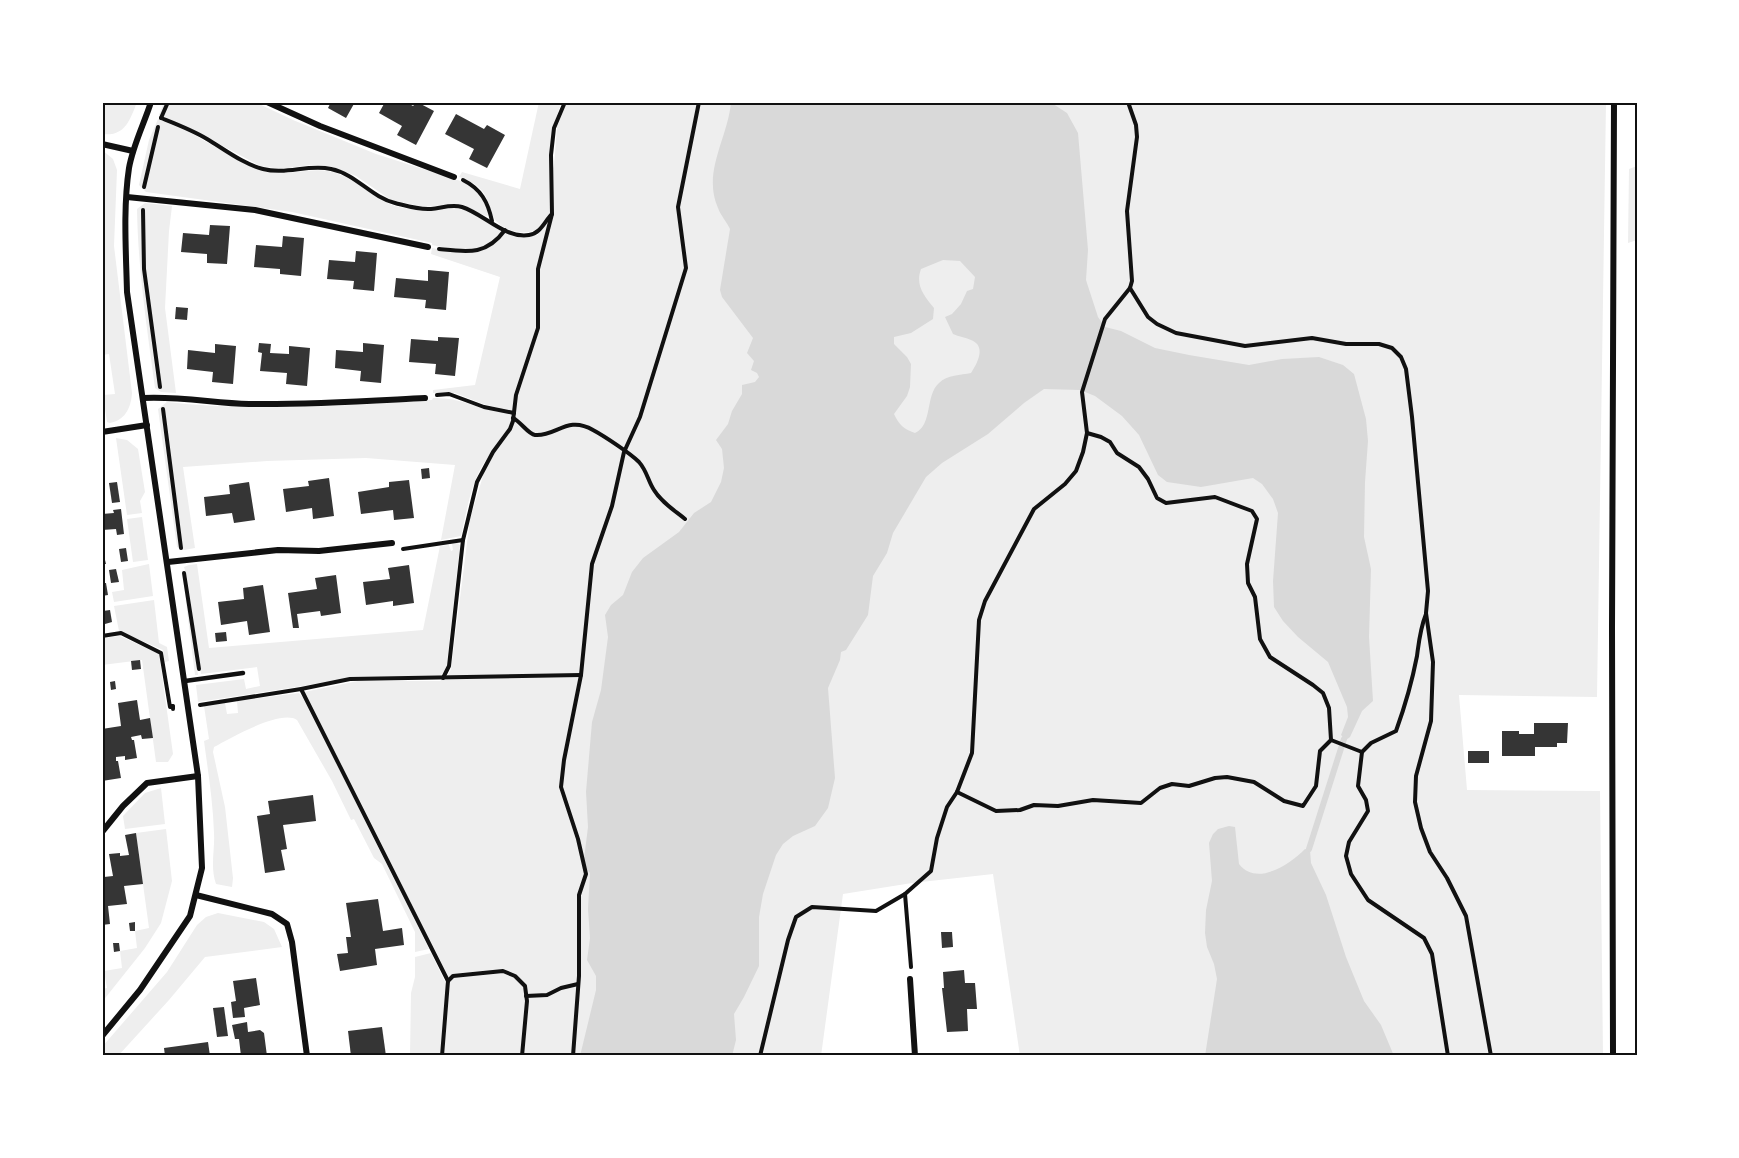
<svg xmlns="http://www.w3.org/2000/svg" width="1739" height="1158" font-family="'Fira Sans Condensed',sans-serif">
  <rect width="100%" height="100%" fill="#fff"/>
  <g fill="#eee">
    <path d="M 120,102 L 137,102 C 130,120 125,137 102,134 L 102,105 Z"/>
    <path d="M 164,102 L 255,102 L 293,120 L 376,154 L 464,182 C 477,190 485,200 489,215 L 486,216 L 456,204 L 424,207 L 391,200 L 356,176 L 333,167 L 311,165 L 281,169 L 260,166 L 206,137 L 159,115 Z"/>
    <path d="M 539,102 L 562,102 C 550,131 549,149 550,180 L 554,165 L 557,127 L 567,102 L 1606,102 L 1597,697 L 1459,695 L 1467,790 L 1600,791 L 1603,1056 L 1020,1056 L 993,874 L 912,883 L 843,894 L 821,1056 L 444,1056 L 450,982 L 304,692 L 358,681 L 440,681 L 448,675 L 451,669 L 470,519 L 489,456 C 472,476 467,510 461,536 L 441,540 L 455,465 L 366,458 L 267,461 L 183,467 L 195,548 L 184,550 L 177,547 L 158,409 L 167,402 C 255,412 344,406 432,400 L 433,398 C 458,397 474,407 498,412 L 499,408 L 483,404 L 455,393 L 433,393 L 433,390 L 475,385 L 500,277 L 431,254 L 432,248 C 461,254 486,259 505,232 L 521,238 L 538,235 L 539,227 C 528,238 502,231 494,218 C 489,209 489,200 483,192 C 477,184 468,180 459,177 L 462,172 L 520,189 Z"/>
    <path d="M 158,119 C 173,125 189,131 203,140 C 223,150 241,165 264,171 C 288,178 311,165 336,173 C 361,181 377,204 404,208 C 411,209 419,211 426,210 C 435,210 445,207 454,208 C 468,209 492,222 502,232 C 482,256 459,250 432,245 L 432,243 L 292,212 L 146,192 L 139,185 L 149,140 Z"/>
    <path d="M 102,150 L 113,159 L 117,170 L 114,246 L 132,393 C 131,408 125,420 110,423 L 107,422 L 103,395 L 115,394 L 109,354 L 102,355 Z"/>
    <polygon points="1637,166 1637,240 1628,243 1629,169"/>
    <path d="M 145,203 L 172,206 L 169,231 L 165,308 L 176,393 L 161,392 L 155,388 C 147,328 138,270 137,209 Z"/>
    <polygon points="116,438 127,440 138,449 145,492 140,501 142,513 127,515"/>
    <polygon points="142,517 148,560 133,562 127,519"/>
    <polygon points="457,543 460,545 447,663 445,671 440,676 353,677 303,686 198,702 196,685 244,679 246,689 260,686 257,667 201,674 187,577 184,567 189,565 197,564 209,648 423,630 440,546 449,545 451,551 453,550 452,544"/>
    <polygon points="149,564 153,596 114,602 112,592 124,590 122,570"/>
    <polygon points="182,570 184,576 198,675 195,675"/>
    <polygon points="154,600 159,643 167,647 169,661 165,662 163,650 119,631 114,606"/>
    <polygon points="120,636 159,654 173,754 168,762 156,762 142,660 102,665 102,638"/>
    <path d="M 299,693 L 305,700 L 429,949 L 415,952 L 415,932 L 382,864 L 374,858 L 354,819 L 351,820 L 332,781 L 297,720 C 281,709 231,738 214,747 L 213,752 L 225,807 L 233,878 L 232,887 L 216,884 C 210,867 215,850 214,833 C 213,802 208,771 204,741 L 209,739 L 204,706 L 225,703 L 227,714 L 238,713 L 237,701 Z"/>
    <polygon points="161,788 165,824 125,829 123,816 145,793"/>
    <polygon points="166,829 172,881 161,923 145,948 102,1002 102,989 107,988 104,971 122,968 120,951 137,948 135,931 149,928 136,833"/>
    <polygon points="218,913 264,922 274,929 282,947 205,957 169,1000 118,1056 102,1056 102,1047 167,972 197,925 206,917"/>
    <polygon points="431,953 447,986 441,1056 410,1056 411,993 415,977 415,957"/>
  </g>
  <g fill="#d9d9d9" fill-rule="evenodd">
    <path d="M 731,102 L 1050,102 L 1067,113 L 1078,133 L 1088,250 L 1086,280 L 1098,317 L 1105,327 L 1121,331 L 1155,348 L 1189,355 L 1249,365 L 1282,359 L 1319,357 L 1343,365 L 1354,374 L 1366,419 L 1368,441 L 1365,482 L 1364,537 L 1371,569 L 1369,637 L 1373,701 L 1362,711 L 1350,737 L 1346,740 L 1341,735 L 1348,717 L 1347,707 L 1328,662 L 1298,637 L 1283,621 L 1274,607 L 1273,581 L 1278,513 L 1273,499 L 1262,484 L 1253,478 L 1201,487 L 1167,482 L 1158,475 L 1139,435 L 1122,416 L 1095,396 L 1080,390 L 1044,389 L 1024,403 L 988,434 L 942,463 L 926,477 L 893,533 L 887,553 L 873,576 L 868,615 L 846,650 L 841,652 L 840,660 L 828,688 L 835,778 L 828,808 L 815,826 L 793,836 L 783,844 L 776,855 L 763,894 L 759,917 L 759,966 L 744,997 L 734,1014 L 736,1040 L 732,1056 L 580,1056 L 596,990 L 596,976 L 587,960 L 590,938 L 588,909 L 590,873 L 586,869 L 584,859 L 588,827 L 586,792 L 592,722 L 601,690 L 608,637 L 605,615 L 611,605 L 623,595 L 632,572 L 643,558 L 679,532 L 694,513 L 711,502 L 721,482 L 724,468 L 722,449 L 716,440 L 728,424 L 732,411 L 742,394 L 742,385 L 755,382 L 759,377 L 757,373 L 751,370 L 754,361 L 747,353 L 753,338 L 722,297 L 720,290 L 730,229 C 727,222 721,216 718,208 C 702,172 728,138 731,102 ZM 943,260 L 960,261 L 975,277 L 973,289 L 967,291 L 961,304 L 952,314 L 945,317 L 953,334 C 959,337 965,337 971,340 C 987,346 977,364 971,373 C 961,375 947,375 939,383 C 925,395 933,425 915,433 C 904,429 899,425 894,414 L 907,396 L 910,387 L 911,364 L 907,357 L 894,344 L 894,337 L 911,333 L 933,319 L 934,308 C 924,296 915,285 921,269 Z"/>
    <path d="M 1229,826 L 1235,827 L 1239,864 C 1257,887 1290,864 1305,849 L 1310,850 L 1311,863 L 1326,895 L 1346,957 L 1364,1001 L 1381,1025 L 1394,1056 L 1205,1056 L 1217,979 L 1214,964 L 1207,947 L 1205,933 L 1206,910 L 1212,881 L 1209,843 L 1213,834 L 1218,829 Z"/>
  </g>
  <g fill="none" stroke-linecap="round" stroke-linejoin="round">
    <polyline stroke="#d9d9d9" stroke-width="6" points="1309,849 1344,739"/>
  </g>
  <g fill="#353535">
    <polygon points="331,102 355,102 346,118 328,108"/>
    <polygon points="385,102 406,102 413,106 417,102 434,111 416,145 397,135 402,126 379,113"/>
    <polygon points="456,114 484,129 487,125 505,135 487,168 469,159 474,149 445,134"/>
    <polygon points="210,225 230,226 227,264 207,263 207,254 181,252 183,233 209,235"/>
    <polygon points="283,236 304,238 301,276 280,274 280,269 254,267 256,245 282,247"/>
    <polygon points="356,251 377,253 374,291 353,289 354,281 327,279 329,260 355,262"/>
    <polygon points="428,270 449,272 446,310 425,308 426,300 394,297 396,278 428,281"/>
    <polygon points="176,307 188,308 187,320 175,319"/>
    <polygon points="438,337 459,338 455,376 435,374 436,364 409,362 411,339 438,341"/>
    <polygon points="259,343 271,344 270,353 289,354 289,346 310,348 307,386 286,384 287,373 260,371 262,353 258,352"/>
    <polygon points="363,343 384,345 381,383 360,381 361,371 335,368 336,350 363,352"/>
    <polygon points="215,344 236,346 233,384 212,382 213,372 187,369 188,350 215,353"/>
    <polygon points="429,468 430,478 422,479 421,469"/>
    <polygon points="329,478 334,516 313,519 312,508 286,512 283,489 309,486 308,481"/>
    <polygon points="409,480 414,518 394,520 393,510 361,514 358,492 389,487 389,482"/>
    <polygon points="117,482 120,502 112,503 109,483"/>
    <polygon points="249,482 255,520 234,523 232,513 206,516 204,497 230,494 229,485"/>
    <polygon points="121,509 124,534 117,535 116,529 102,530 102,514 114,513 113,510"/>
    <polygon points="102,548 106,564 102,564"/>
    <polygon points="126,548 128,561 121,562 119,549"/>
    <polygon points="409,565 414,603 393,606 393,601 366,605 363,582 390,579 388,568"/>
    <polygon points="116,569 119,582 111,583 109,570"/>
    <polygon points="336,575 341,613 321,616 320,611 297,614 299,628 293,628 288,593 317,589 315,578"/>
    <polygon points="102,583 106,583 108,595 102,596"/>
    <polygon points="263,585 270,632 249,635 247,621 221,625 218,602 244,599 243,588"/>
    <polygon points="110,610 112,622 105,624 103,611"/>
    <polygon points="226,632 227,641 216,642 215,633"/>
    <polygon points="140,660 141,669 132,670 131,661"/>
    <polygon points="115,681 116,689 111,690 110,682"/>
    <polygon points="137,700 140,720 150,718 153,738 142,739 141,735 131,737 132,740 134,740 137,758 125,760 125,756 116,757 116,761 118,761 121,778 102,781 102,729 121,726 118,703"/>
    <polygon points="1534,723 1568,723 1567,743 1557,743 1557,747 1535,747 1535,756 1502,756 1502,731 1519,731 1519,734 1534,734"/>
    <rect x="1468" y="751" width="21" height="12"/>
    <polygon points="313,795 316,821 283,825 287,849 281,850 285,870 265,873 257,816 270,814 268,801"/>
    <polygon points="136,833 143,884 124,886 127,904 108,906 110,924 102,925 102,871 104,877 113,876 109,854 120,853 120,856 129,855 125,835"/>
    <polygon points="378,899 383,931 402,928 404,945 375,949 377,965 340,971 337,954 348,953 346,937 351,937 346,903"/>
    <polygon points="135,922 135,931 130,931 129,923"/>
    <polygon points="941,932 952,932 953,947 942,948"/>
    <polygon points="113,943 119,943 120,951 114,952"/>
    <polygon points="964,970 965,983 975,983 977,1009 967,1009 968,1031 947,1032 942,988 944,988 943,972"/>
    <polygon points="256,978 260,1005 244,1008 245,1017 233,1018 231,1002 236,1001 233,981"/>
    <polygon points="224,1007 228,1036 217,1037 213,1008"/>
    <polygon points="247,1022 248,1032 260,1030 264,1033 267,1056 241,1056 239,1039 235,1039 232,1025"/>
    <polygon points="382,1027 386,1056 351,1056 348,1031"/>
    <polygon points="208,1042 210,1056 165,1056 164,1048"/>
  </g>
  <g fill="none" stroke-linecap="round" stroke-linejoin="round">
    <g stroke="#111" stroke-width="4">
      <polyline points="102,103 108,102"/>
      <polyline points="161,118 168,102"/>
      <path d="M 161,118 C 176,124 192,130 207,139 C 224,149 243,164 263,169 C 286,175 308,164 331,169 C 356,174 371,197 395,203 C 407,206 419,210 431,209 C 442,208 451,204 462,207 C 484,214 505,239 529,235 C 541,233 544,222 552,214"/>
      <path d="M 463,180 C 481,189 488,202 492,221"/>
      <polyline points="144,187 158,127"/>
      <polyline points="143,210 144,269 160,387"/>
      <path d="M 439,249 C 467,252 486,256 505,230"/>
      <polyline points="1130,288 1148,317 1157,324 1176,333 1245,346 1312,338 1346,344 1379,344 1392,348 1401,357 1406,369 1412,417 1428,591 1426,613 1433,662 1431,721 1416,776 1415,802 1421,828 1430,852 1447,878 1466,916 1491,1056"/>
      <polyline points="437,395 449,394 484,407 514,413"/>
      <polyline points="163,409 181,548"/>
      <path d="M 513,418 C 521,422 528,434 535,435 C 556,437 567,415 593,430 C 604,436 630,453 639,462 C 647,471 648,481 654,490 C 661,502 674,510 685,519"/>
      <polyline points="403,549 463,540"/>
      <polyline points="184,573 199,669"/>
      <path d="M 1426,614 C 1420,629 1419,641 1417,656 C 1412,682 1405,706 1396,731 L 1371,743 L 1362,752 L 1358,786 L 1366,800 L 1368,811 L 1349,842 L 1346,856 L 1351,874 L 1368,900 L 1424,938 L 1432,954 L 1448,1056"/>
      <polyline points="102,636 121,633 161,653 170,707 173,706 173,709"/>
      <polyline points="443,678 449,666 463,540 477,482 493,452 510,429 513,421 516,395 538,328 538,269 552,214 551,155 554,128 565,102"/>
      <polyline points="301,689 448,981 442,1056"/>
      <polyline points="200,705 301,689 350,679 581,675"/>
      <polyline points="1331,740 1362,752"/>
      <polyline points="957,792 996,811 1020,810 1034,805 1058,806 1093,800 1141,803 1160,788 1172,784 1189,786 1215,778 1227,777 1254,782 1284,801 1303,806 1316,786 1320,751 1331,740 1329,708 1323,693 1313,685 1270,657 1260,639 1255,597 1248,583 1247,564 1257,519 1252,511 1215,497 1166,503 1157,498 1148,479 1139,467 1117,453 1110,442 1101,437 1087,433"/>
      <polyline points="911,967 905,894 931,871 937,838 947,807 957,792 972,753 979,620 985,601 1034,509 1065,484 1076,471 1083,452 1087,433 1082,392 1105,319 1130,288 1132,281 1127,211 1137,137 1136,125 1128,102"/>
      <polyline points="448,981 453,976 503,971 515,976 525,986 527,1001 522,1056"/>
      <polyline points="526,996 547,995 561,988 578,984"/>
      <polyline points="573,1056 579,976 579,895 586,874 578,839 561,787 564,760 581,675 592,564 612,506 624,452 640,417 686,268 678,207 699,102"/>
      <polyline points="760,1056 788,940 796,917 812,907 876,911 905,894"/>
    </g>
    <polyline stroke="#111" stroke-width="4.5" points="185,681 243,673"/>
    <g stroke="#111" stroke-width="6">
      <polyline points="267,102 320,126 454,177"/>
      <polyline points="102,144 133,151"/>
      <polyline points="127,197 255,210 428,247"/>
      <path d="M 143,398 C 179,396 214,403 249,404 C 308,405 367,401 425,398"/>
      <polyline points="102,432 147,425"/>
      <polyline points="168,562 278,550 319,551 392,543"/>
      <polyline points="102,832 123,806 147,783 198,776"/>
      <polyline points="196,895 272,914 287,924 292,942 307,1056"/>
      <polyline points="910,979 915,1056"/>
      <path d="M 102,1036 L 140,990 L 190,916 L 202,868 L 198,776 L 127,292 C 126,251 123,208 129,168 C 133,145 144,124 151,102"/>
      <polyline points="1613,1056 1612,627 1614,102"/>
    </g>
  </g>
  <rect width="1739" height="1158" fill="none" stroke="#ffffff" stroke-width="207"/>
  <rect x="104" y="104" width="1532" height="950" fill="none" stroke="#111" stroke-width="2"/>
</svg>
